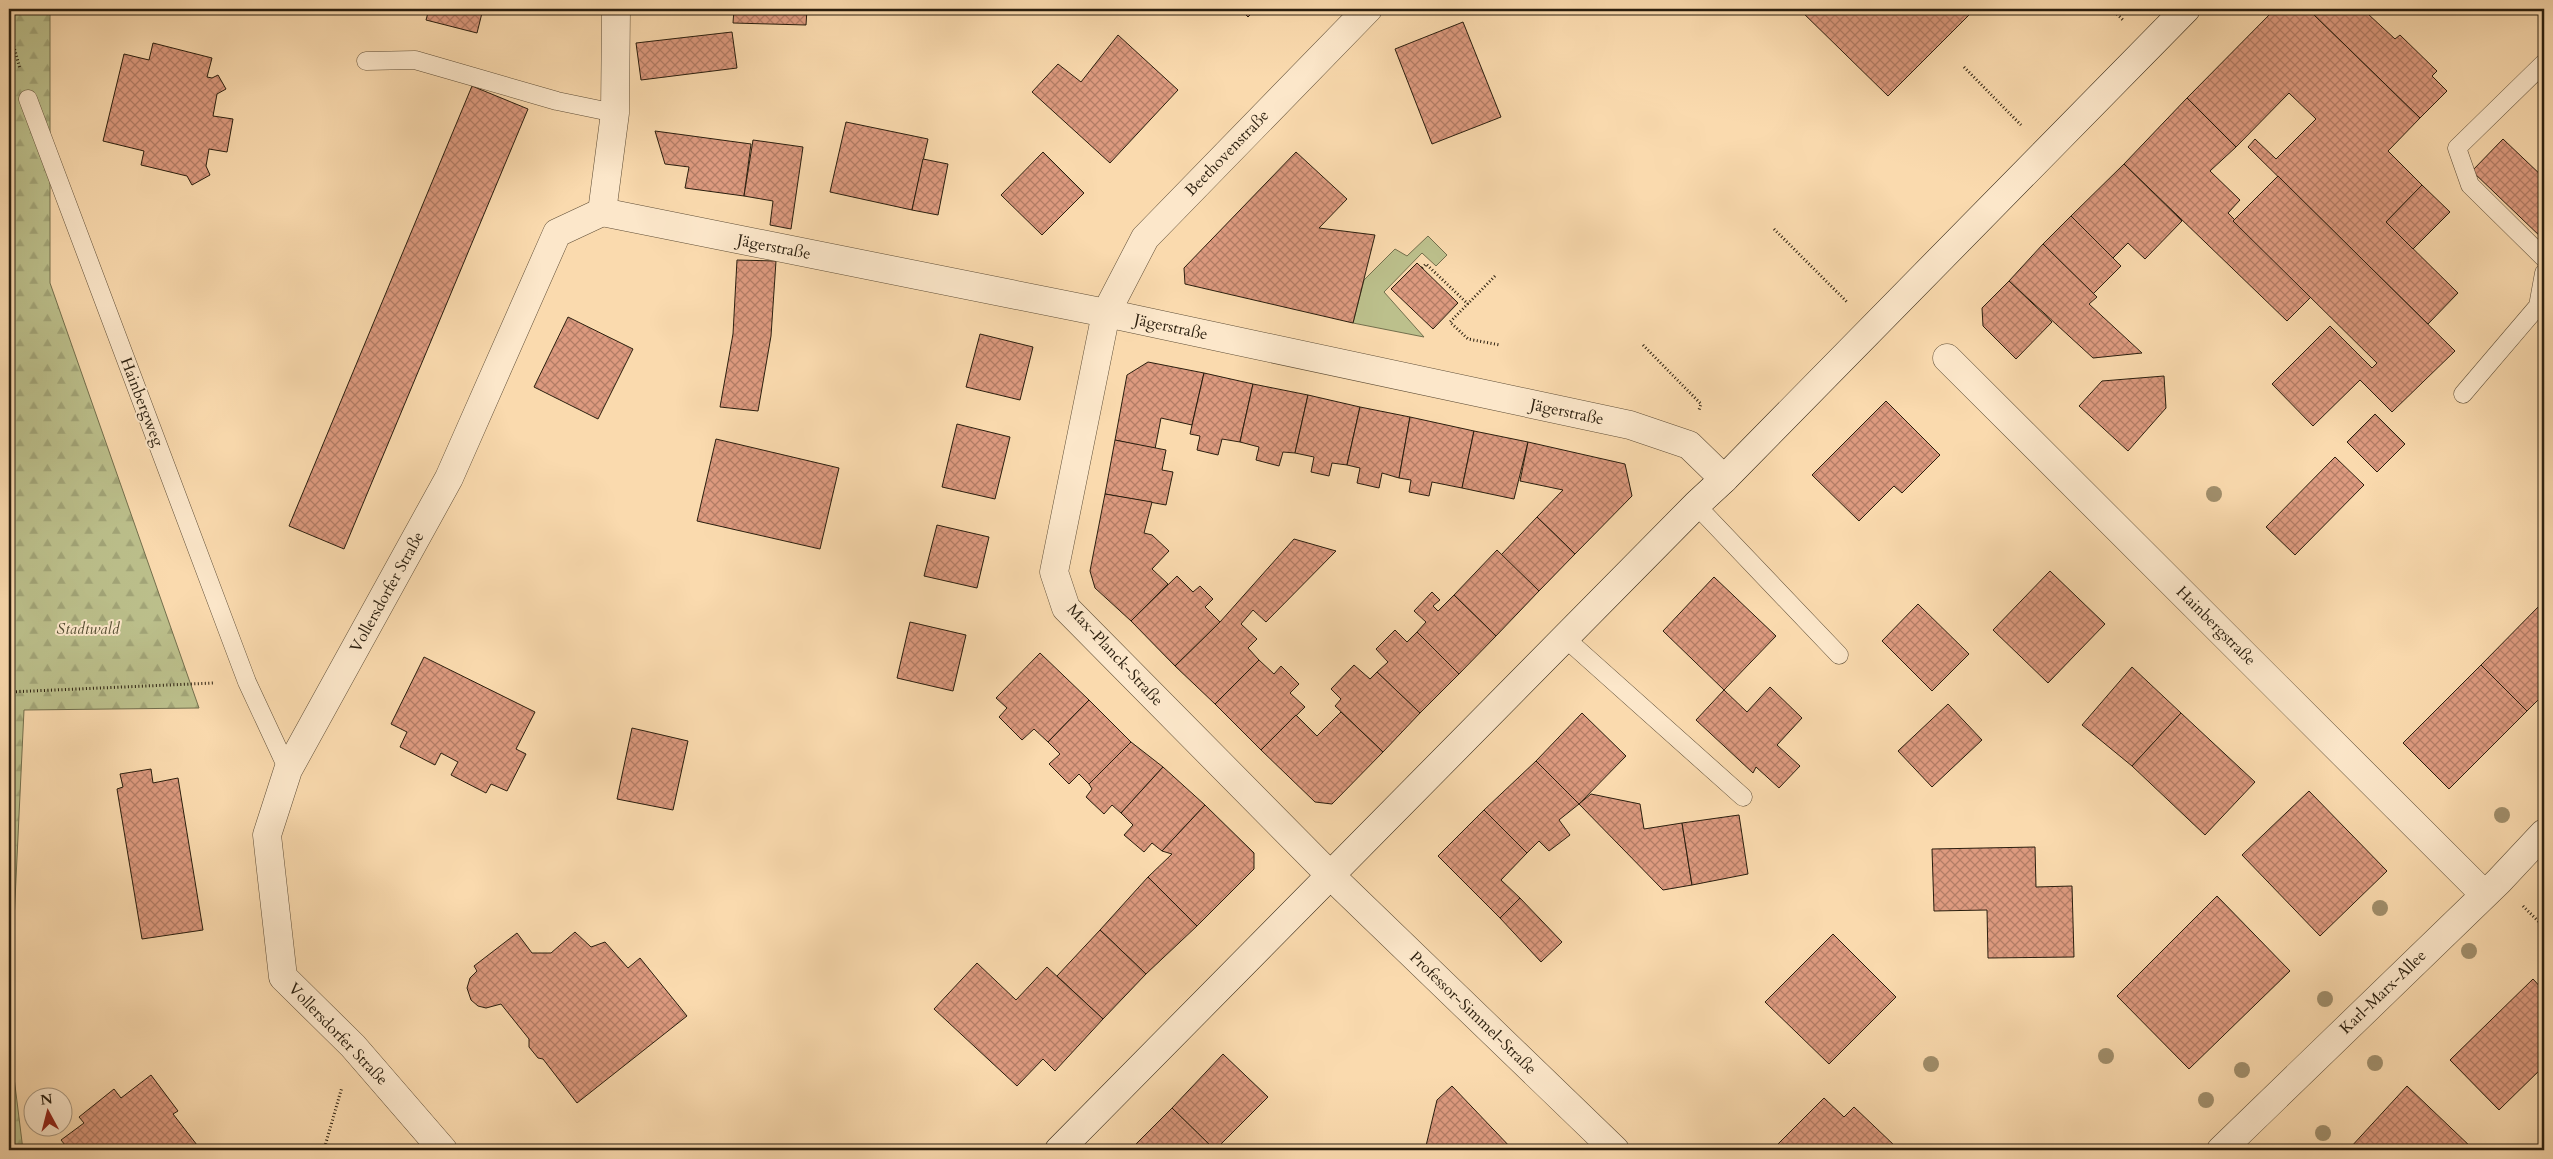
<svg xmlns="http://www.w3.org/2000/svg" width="2553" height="1159" font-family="Cardo,serif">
  <defs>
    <pattern id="forest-firs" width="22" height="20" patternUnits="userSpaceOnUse" patternTransform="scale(1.25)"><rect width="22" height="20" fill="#bcc08c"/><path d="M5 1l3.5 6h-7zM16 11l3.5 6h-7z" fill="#a2a578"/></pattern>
    <pattern id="building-cross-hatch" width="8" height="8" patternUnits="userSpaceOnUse" patternTransform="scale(1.25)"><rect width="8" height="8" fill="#dd9a7f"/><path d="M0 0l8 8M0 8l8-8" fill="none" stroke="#b37d66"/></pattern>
  </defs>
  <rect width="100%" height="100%" fill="#fadaae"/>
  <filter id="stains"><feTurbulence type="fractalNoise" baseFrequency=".004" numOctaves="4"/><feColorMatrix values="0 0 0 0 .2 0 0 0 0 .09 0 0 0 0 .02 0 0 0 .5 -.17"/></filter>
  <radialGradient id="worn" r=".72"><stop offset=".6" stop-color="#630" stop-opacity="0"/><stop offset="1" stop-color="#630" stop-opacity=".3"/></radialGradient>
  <polygon fill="#bcc08c" stroke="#736f4d" points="1428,236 1447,255 1436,266 1422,253 1384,292 1424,337 1353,323 1364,280 1395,249 1407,256"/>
  <g fill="url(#forest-firs)" stroke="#736f4d">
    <polygon points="9,9 50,9 50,283 199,708 24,710 9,1027"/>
    <polygon points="9,1037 23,1150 9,1150"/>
  </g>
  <g fill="url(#building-cross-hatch)" stroke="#2a1e0e">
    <polygon points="429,9 483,9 477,33 426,20"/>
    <polygon points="734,9 807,9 806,25 733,23"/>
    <polygon points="1240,9 1256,9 1248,17"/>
    <polygon points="1799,9 1975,9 1888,96"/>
    <polygon points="2275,9 2308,9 2420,118 2388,151 2422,185 2386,222 2458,293 2428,324 2248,147 2255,139 2276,159 2316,119 2289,93 2236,147 2187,98"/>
    <polygon points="2308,9 2373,9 2368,14 2395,39 2400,35 2437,71 2432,76 2447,91 2420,118"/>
    <polygon points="1463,22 1501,117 1432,144 1395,49"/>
    <polygon points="732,32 737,68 641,80 636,43"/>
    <polygon points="1118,35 1178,90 1110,163 1032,92 1058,64 1081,82"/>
    <polygon points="153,43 212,58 207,77 212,78 218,75 226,89 217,94 213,116 233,119 227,152 209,149 206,166 210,175 192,185 187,176 141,165 144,151 103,141 124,54 149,60"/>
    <polygon points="472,86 528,109 344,549 289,526"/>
    <polygon points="2187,98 2236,147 2210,171 2240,200 2228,213 2311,297 2287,321 2124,164"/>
    <polygon points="846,122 928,139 912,210 830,192"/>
    <polygon points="655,131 751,144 744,196 685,188 689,167 665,164"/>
    <polygon points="2503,139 2544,178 2544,240 2472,171"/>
    <polygon points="753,140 803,147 791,229 770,225 773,201 744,196"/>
    <polygon points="1043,152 1084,193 1042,235 1001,195"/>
    <polygon points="1296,152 1347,199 1319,228 1375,235 1353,323 1185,284 1184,268"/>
    <polygon points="923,159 948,164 938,215 912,210"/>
    <polygon points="2124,164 2182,221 2145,259 2128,243 2113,258 2071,216"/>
    <polygon points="2278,176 2455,351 2392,412 2360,380 2313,426 2272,384 2330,326 2372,368 2377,363 2233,221"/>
    <polygon points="2422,185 2450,212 2413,249 2386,222"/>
    <polygon points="2071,216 2121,266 2093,294 2043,244"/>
    <polygon points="2043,244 2097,297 2089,304 2142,353 2093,358 2009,281"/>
    <polygon points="737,260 776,261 771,336 758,411 720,407 733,334"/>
    <polygon points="1417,263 1458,303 1433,329 1391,289"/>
    <polygon points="2009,281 2052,322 2016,359 1983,326 1982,308"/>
    <polygon points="568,317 633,349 598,419 534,387"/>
    <polygon points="980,334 1033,347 1020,400 966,387"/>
    <polygon points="1148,362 1204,373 1192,425 1161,418 1155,449 1115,440 1127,375"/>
    <polygon points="1204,373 1253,384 1240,442 1222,439 1218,455 1197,450 1200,436 1190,434"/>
    <polygon points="2164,376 2166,408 2128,451 2079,406 2102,381"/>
    <polygon points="1253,384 1308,395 1295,453 1283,452 1279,466 1256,460 1259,447 1240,442"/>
    <polygon points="1308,395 1360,407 1347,465 1332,463 1329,476 1311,472 1314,457 1295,453"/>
    <polygon points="1886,401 1940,455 1902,493 1894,486 1859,521 1812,475"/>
    <polygon points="1360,407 1410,417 1399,478 1382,473 1379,488 1357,483 1360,468 1347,465"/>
    <polygon points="2375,414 2405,444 2377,472 2347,442"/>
    <polygon points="1410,417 1474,431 1462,488 1432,482 1429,496 1409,492 1411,480 1399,478"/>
    <polygon points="957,424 1010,437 995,499 942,487"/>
    <polygon points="1474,431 1528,442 1514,499 1462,488"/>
    <polygon points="716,439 839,468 820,549 697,521"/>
    <polygon points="1115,440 1166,450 1162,470 1173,472 1166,505 1105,494"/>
    <polygon points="1528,442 1625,464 1632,496 1575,554 1537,517 1563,490 1520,481"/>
    <polygon points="2335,457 2364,485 2295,555 2266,527"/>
    <polygon points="1105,494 1152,502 1144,533 1152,535 1169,551 1152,569 1168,584 1131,621 1095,588 1090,571"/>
    <polygon points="1537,517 1575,554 1539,591 1501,555"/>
    <polygon points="937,525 989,537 977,588 924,576"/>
    <polygon points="1294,539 1336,551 1266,622 1253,610 1241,624 1257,639 1248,648 1259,660 1215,704 1175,666 1220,622"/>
    <polygon points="1497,550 1539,591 1496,636 1454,595"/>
    <polygon points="2050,571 2105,624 2048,683 1993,630"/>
    <polygon points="1177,576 1193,592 1200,586 1213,599 1205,607 1220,622 1175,666 1131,621"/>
    <polygon points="1714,577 1776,636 1724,690 1663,631"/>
    <polygon points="1432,592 1440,600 1433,606 1438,611 1454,595 1496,636 1459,674 1417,632 1426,622 1414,611"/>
    <polygon points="2544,601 2544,694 2527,711 2481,665"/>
    <polygon points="1918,604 1969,654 1932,691 1882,641"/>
    <polygon points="910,622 966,635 953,691 897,678"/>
    <polygon points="1395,630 1407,642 1417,632 1459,674 1420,713 1377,672 1388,662 1376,649"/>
    <polygon points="1040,653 1089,700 1048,742 1034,729 1022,740 999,717 1007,708 996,698"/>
    <polygon points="424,657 535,712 516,749 526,754 507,791 491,784 486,793 451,775 458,762 441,753 435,765 400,747 407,732 391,724"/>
    <polygon points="1259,660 1274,674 1281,666 1299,684 1290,693 1305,707 1261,750 1215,704"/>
    <polygon points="1354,665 1370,679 1377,672 1420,713 1383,752 1335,706 1341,699 1331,689"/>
    <polygon points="2481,665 2527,711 2449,789 2403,743"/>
    <polygon points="2132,667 2181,713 2132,766 2082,725"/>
    <polygon points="1770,687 1802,718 1777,745 1800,766 1779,788 1756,767 1753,773 1696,720 1724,690 1747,712"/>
    <polygon points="1089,700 1131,742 1089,784 1079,774 1069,784 1049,764 1060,754 1048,742"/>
    <polygon points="1948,704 1982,740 1932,787 1898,751"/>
    <polygon points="1341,712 1383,752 1332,804 1315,802 1261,750 1296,715 1317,736"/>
    <polygon points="1582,713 1626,756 1579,804 1536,761"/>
    <polygon points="2181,713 2255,782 2205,835 2132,766"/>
    <polygon points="632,728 688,741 673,810 617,799"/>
    <polygon points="1131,742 1163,767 1121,813 1112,805 1104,814 1086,797 1092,789 1089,784"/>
    <polygon points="1536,761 1579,804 1559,820 1570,835 1549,851 1539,841 1527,853 1484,810"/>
    <polygon points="1163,767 1205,805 1162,851 1152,843 1144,852 1124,835 1133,825 1121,813"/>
    <polygon points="151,769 153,783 178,778 203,930 142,939 117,789 123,787 120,774"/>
    <polygon points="2309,791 2387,871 2320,936 2242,855"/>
    <polygon points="1591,794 1640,804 1644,829 1682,823 1692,885 1663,890 1579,804"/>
    <polygon points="1205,805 1254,853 1254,869 1197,926 1148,877 1172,854 1162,851"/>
    <polygon points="1484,810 1527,853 1501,880 1520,898 1500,918 1438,856"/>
    <polygon points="1739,815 1748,874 1692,885 1682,823"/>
    <polygon points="2035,847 2036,887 2072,886 2074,957 1988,958 1987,910 1934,911 1932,849"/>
    <polygon points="1148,877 1197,926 1146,974 1100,930"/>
    <polygon points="2217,896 2290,971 2189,1069 2117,996"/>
    <polygon points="1520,898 1562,942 1541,962 1500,918"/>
    <polygon points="1100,930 1146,974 1103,1019 1057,976"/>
    <polygon points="575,932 591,947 605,942 628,968 640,958 687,1016 577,1103 543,1059 538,1058 529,1047 529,1039 501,1004 486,1008 478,1006 471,1000 467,988 470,978 477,971 474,966 517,933 532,953 551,953"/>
    <polygon points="1833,934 1896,997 1829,1064 1765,1002"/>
    <polygon points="977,963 1016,1000 1047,967 1103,1019 1055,1071 1043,1059 1017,1086 934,1009"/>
    <polygon points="2533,979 2544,991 2544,1066 2499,1110 2450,1060"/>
    <polygon points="1223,1054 1268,1097 1215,1150 1172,1108"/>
    <polygon points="151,1075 178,1111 173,1114 197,1145 190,1150 69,1150 61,1140 84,1123 79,1117 114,1089 121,1098"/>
    <polygon points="1452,1086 1513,1150 1425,1150 1437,1100"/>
    <polygon points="2407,1086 2473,1149 2472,1150 2352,1150 2350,1148"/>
    <polygon points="1824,1098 1844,1117 1854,1107 1895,1146 1891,1150 1772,1150"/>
    <polygon points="1172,1108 1215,1150 1130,1150"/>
  </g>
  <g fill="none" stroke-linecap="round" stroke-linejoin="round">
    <defs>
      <g id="service">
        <polyline points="366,61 415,60 557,101 615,113"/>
        <polyline points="2544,63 2457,148 2470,185 2544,258"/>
        <polyline points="28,99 247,682 288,770"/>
        <polyline points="2463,394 2538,306 2544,273"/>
        <polyline points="1696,505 1839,655"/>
        <polyline points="1565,638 1743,797"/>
      </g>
      <g id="minor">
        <polyline points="1368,9 1145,238 1106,313 1054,572 1066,608 1331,876 1615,1150"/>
        <polyline points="602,212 1106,313 1630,425 1689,445 1724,479"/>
        <polyline points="1947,358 2484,894"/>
        <polyline points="443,1150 353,1046 283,977 267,835 288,770 449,478 557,233 602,212 615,113 616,9"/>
        <polyline points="2221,1150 2499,881 2544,833"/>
      </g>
      <polyline id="secondary" points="1059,1150 1696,505 1724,479 2186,9"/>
    </defs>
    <use href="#service" stroke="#5e4d36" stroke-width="19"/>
    <use href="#minor" stroke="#5e4d36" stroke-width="29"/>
    <use href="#secondary" stroke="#2a1e0e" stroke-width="29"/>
    <g stroke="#2a1e0e" stroke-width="3" stroke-dasharray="1 2.5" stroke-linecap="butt">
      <polyline points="2112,9 2124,21"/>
      <polyline points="9,29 20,69"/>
      <polyline points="1964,67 2021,125"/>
      <polyline points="1774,229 1848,303"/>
      <polyline points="1422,268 1426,264 1468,304"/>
      <polyline points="1495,276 1450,322 1468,339 1500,345"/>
      <polyline points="1643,345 1701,404 1699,410"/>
      <polyline points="9,692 214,683"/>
      <polyline points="2523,906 2544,927"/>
      <polyline points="322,1150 325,1146 342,1087"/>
    </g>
    <use href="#service" stroke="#fce7ca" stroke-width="18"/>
    <use href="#minor" stroke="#fce7ca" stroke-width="28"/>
    <use href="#secondary" stroke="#fce7ca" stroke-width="28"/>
  </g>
  <g fill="#a08e6b">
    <circle cx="2214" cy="494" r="8"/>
    <circle cx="2502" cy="815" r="8"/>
    <circle cx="2380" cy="908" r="8"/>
    <circle cx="2469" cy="951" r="8"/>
    <circle cx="2325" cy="999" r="8"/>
    <circle cx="2106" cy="1056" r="8"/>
    <circle cx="2375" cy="1063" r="8"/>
    <circle cx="1931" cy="1064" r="8"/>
    <circle cx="2242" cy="1070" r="8"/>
    <circle cx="2206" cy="1100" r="8"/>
    <circle cx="2323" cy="1133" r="8"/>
  </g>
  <g text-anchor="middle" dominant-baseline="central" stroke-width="4" stroke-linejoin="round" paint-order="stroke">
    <g font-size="16" fill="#2a1e0e" stroke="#fce7ca">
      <text transform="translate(1227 153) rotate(-46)">Beethovenstraße</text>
      <text transform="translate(774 247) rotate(11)">Jägerstraße</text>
      <text transform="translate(1171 327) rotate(12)">Jägerstraße</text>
      <text transform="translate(142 402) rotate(69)">Hainbergweg</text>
      <text transform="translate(1567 412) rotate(12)">Jägerstraße</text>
      <text transform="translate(387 592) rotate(-61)">Vollersdorfer Straße</text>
      <text transform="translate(2216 626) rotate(45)">Hainbergstraße</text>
      <text transform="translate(1115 655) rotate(47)">Max-Planck-Straße</text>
      <text transform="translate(2383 992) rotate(-44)">Karl-Marx-Allee</text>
      <text transform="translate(1473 1013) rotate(44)">Professor-Simmel-Straße</text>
      <text transform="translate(338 1034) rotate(46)">Vollersdorfer Straße</text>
    </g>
    <g font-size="16" font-style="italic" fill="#564f34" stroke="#fce7ca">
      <text x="88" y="629">Stadtwald</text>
    </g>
  </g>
  <rect width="2553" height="1159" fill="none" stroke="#fadaae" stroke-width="30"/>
  <rect x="10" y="10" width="2533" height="1139" fill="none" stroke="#2a1e0e" stroke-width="2.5"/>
  <rect x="15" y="15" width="2523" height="1129" fill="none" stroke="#2a1e0e"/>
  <g transform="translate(48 1112) rotate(353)"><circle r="24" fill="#fce7ca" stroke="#a8977f"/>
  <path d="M0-4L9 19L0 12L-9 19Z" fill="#8f2418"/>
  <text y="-8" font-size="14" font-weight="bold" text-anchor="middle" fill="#2a1e0e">N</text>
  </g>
  <rect width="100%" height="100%" filter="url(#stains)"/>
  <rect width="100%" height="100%" fill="url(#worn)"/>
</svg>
